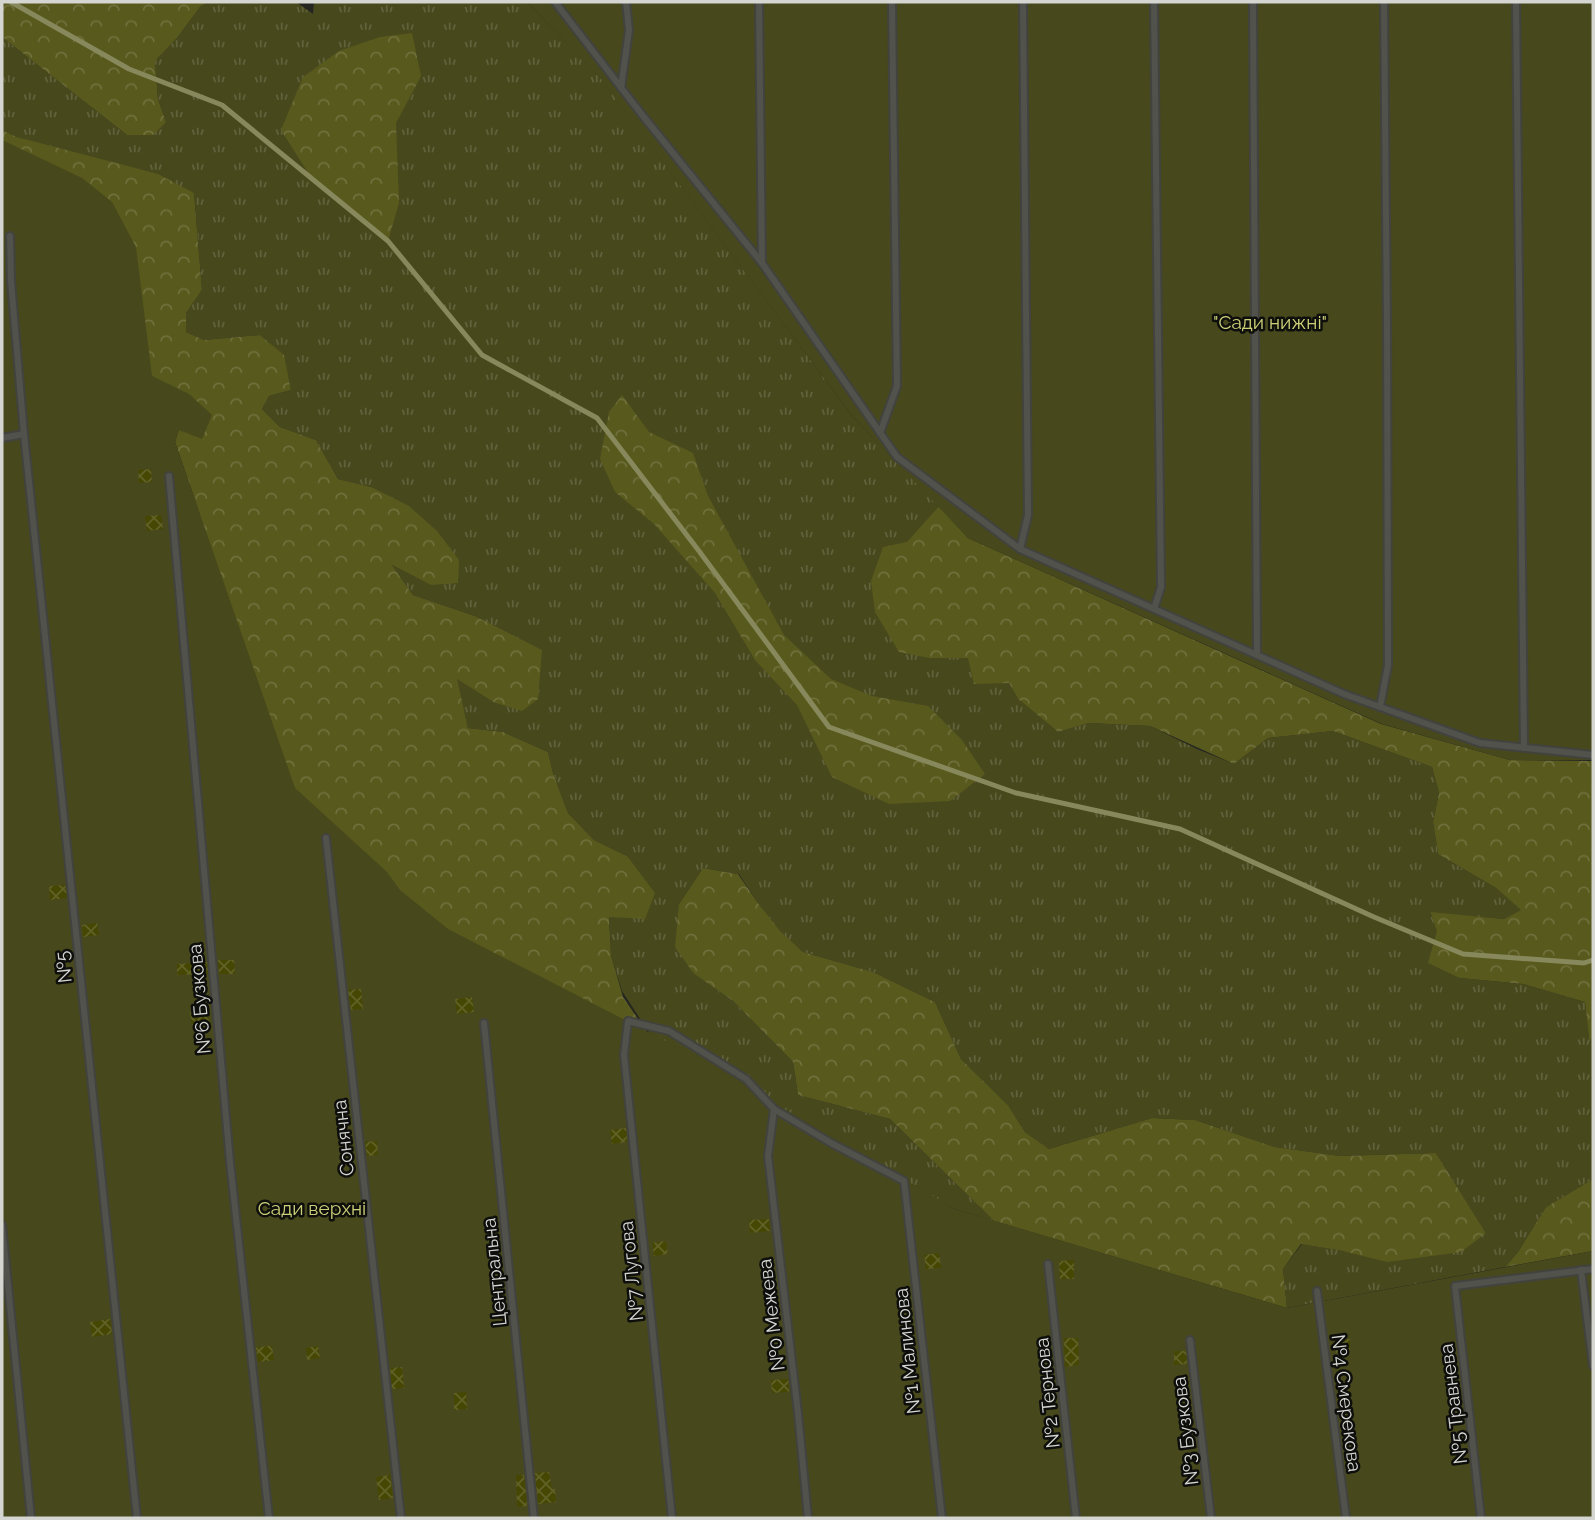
<svg xmlns="http://www.w3.org/2000/svg" width="1595" height="1520" font-family="Raleway,sans-serif">
  <defs>
    <pattern id="grass-tufts" width="24" height="20" patternUnits="userSpaceOnUse" patternTransform="scale(1.75)"><rect width="24" height="20" fill="#47481c"/><path d="M3 7l-1-3M5 7V3M7 7l1-3M15 17l-1-3M17 17v-4M19 17l1-3" fill="none" stroke="#61623c"/></pattern>
    <pattern id="forest-crowns" width="20" height="18" patternUnits="userSpaceOnUse" patternTransform="scale(1.75)"><rect width="20" height="18" fill="#58591c"/><path d="M2 6a3 3 0 1 1 6 0M12 15a3 3 0 1 1 6 0" fill="none" stroke="#6f703c"/></pattern>
    <pattern id="building-cross-hatch" width="8" height="8" patternUnits="userSpaceOnUse" patternTransform="scale(1.75)"><rect width="8" height="8" fill="#464703"/><path d="M0 0l8 8M0 8l8-8" fill="none" stroke="#606127"/></pattern>
  </defs>
  <rect width="100%" height="100%" fill="#252620"/>
  <polygon fill="url(#grass-tufts)" points="208,2 296,2 313,14 314,2 527,2 601,78 853,417 939,506 907,543 929,658 968,658 1009,683 1018,699 1058,732 1089,723 1150,726 1197,749 1234,764 1268,738 1333,731 1432,767 1439,793 1433,822 1438,854 1496,888 1522,910 1504,919 1430,913 1460,978 1523,984 1585,1002 1589,1038 1593,1040 1593,1179 1546,1207 1518,1252 1505,1267 1287,1308 1283,1269 1302,1244 1343,1251 1486,1233 1436,1153 1340,1156 1275,1147 1195,1120 1152,1118 1049,1149 1025,1132 1008,1105 961,1059 935,1002 873,972 803,952 780,932 758,903 739,874 703,868 679,904 694,974 733,1001 793,1062 798,1095 890,1119 994,1221 955,1209 661,1051 622,991 611,955 609,916 645,919 627,856 594,840 568,813 553,773 548,752 503,732 468,728 456,678 493,702 505,632 475,616 413,595 390,563 371,487 338,479 316,440 280,427 262,409 269,396 291,390 283,355 260,335 204,340 186,332 186,313 202,290 194,193 17,137 2,130 2,37 127,135 166,122 158,99 155,61 177,38 200,7"/>
  <g fill="url(#forest-crowns)">
    <polygon points="2,2 208,2 200,7 177,38 155,61 158,99 166,122 153,135 127,135 2,37"/>
    <polygon points="412,33 421,76 396,123 399,203 388,241 312,179 281,130 303,77 339,51 380,37"/>
    <polygon points="2,130 17,137 158,174 194,193 202,290 186,313 186,332 204,340 260,335 284,355 291,390 269,396 262,409 280,427 316,440 338,479 371,487 409,506 437,531 459,560 458,583 431,585 391,564 413,595 475,616 542,650 538,699 522,711 493,702 457,679 468,728 503,732 548,752 553,773 568,813 594,840 627,856 655,893 645,919 609,917 611,955 623,997 660,1051 319,888 194,497 175,442 179,429 152,376 2,212"/>
    <polygon points="622,395 649,432 693,453 708,496 784,635 831,679 872,696 928,706 962,740 985,774 950,801 889,804 832,777 797,705 755,660 715,593 654,524 615,492 600,459 609,412"/>
    <polygon points="939,506 968,538 1381,724 1510,760 1593,761 1593,1040 1589,1039 1585,1002 1523,984 1460,978 1428,963 1437,931 1430,912 1504,919 1521,910 1496,888 1438,854 1433,822 1439,793 1432,767 1333,731 1268,738 1234,764 1150,726 1089,723 1058,732 1018,699 1009,683 974,684 968,658 929,658 899,652 875,612 871,581 883,547 907,542"/>
    <polygon points="703,868 738,874 758,903 780,931 803,952 873,972 935,1002 961,1059 1008,1105 1025,1132 1049,1149 1152,1118 1195,1120 1275,1147 1340,1156 1436,1153 1486,1233 1461,1252 1387,1262 1343,1251 1301,1244 1283,1269 1287,1308 994,1221 890,1119 798,1095 793,1062 733,1001 694,974 675,947 679,904"/>
    <polygon points="1593,1179 1593,1251 1505,1267 1518,1252 1546,1207"/>
  </g>
  <g fill="#47481c">
    <polygon points="527,2 1593,2 1593,760 1510,760 1382,724 968,538 853,417 601,79"/>
    <polygon points="2,140 82,178 112,202 136,247 152,376 189,394 212,415 202,439 179,430 175,442 295,788 387,872 400,890 448,929 691,1054 955,1209 1287,1308 1593,1251 1593,1518 2,1518"/>
  </g>
  <g fill="none" stroke-linecap="round" stroke-linejoin="round">
    <polyline stroke="#87885c" stroke-width="5" points="11,2 129,69 222,105 388,241 482,355 597,418 699,551 829,727 1016,793 1180,829 1374,917 1463,954 1584,963 1593,960"/>
  </g>
  <g fill="url(#building-cross-hatch)">
    <polygon points="151,469 152,482 139,483 138,470"/>
    <polygon points="161,515 163,529 147,531 145,516"/>
    <polygon points="65,885 67,898 50,900 49,886"/>
    <polygon points="97,923 99,935 83,937 82,925"/>
    <polygon points="218,960 234,960 235,974 219,974"/>
    <polygon points="207,962 208,974 177,975 177,964"/>
    <polygon points="361,989 363,1009 351,1010 348,990"/>
    <polygon points="472,997 474,1012 457,1014 455,999"/>
    <polygon points="208,1010 210,1026 192,1028 190,1012"/>
    <polygon points="626,1128 627,1142 612,1144 610,1130"/>
    <polygon points="377,1141 378,1155 367,1156 365,1142"/>
    <polygon points="769,1219 770,1231 750,1233 749,1220"/>
    <polygon points="666,1241 668,1254 654,1256 652,1243"/>
    <polygon points="939,1253 941,1268 926,1269 924,1255"/>
    <polygon points="1074,1260 1074,1279 1060,1279 1059,1261"/>
    <polygon points="110,1319 112,1334 92,1337 90,1322"/>
    <polygon points="1064,1338 1078,1338 1079,1365 1065,1367"/>
    <polygon points="1350,1339 1350,1353 1336,1353 1335,1340"/>
    <polygon points="272,1346 274,1360 258,1362 256,1347"/>
    <polygon points="318,1346 320,1358 307,1360 306,1348"/>
    <polygon points="1174,1351 1186,1351 1187,1364 1174,1365"/>
    <polygon points="402,1367 404,1388 392,1389 390,1368"/>
    <polygon points="788,1379 789,1392 772,1393 771,1380"/>
    <polygon points="466,1392 467,1409 454,1410 454,1393"/>
    <polygon points="549,1472 552,1489 555,1489 556,1502 538,1504 535,1473"/>
    <polygon points="390,1475 393,1498 379,1500 376,1477"/>
    <polygon points="516,1475 524,1475 527,1506 517,1507"/>
  </g>
  <g fill="none" stroke-linecap="round" stroke-linejoin="round">
    <defs>
      <g id="service">
        <polyline points="555,2 643,116 762,263 897,457 1020,549 1344,694 1480,743 1593,755"/>
        <polyline points="759,2 762,263"/>
        <polyline points="1154,2 1161,587 1154,609"/>
        <polyline points="1253,2 1257,655"/>
        <polyline points="1516,2 1524,748"/>
        <polyline points="621,88 629,30 626,2"/>
        <polyline points="10,236 11,281 24,434"/>
        <polyline points="880,433 897,386 892,2"/>
        <polyline points="2,438 24,434 137,1518"/>
        <polyline points="169,476 230,1162 269,1518"/>
        <polyline points="1020,549 1028,515 1023,2"/>
        <polyline points="1380,707 1388,665 1387,324 1384,2"/>
        <polyline points="326,838 401,1518"/>
        <polyline points="484,1023 534,1518"/>
        <polyline points="774,1109 768,1156 798,1413 808,1518"/>
        <polyline points="2,1225 31,1518"/>
        <polyline points="1048,1264 1076,1518"/>
        <polyline points="1581,1270 1593,1366"/>
        <polyline points="1317,1291 1346,1518"/>
        <polyline points="1190,1340 1211,1518"/>
        <polyline points="672,1518 624,1055 628,1021 669,1031 746,1079 774,1109 831,1143 904,1181 942,1518"/>
        <polyline points="1481,1518 1455,1286 1593,1269"/>
      </g>
    </defs>
    <use href="#service" stroke="#42433e" stroke-width="10"/>
    <use href="#service" stroke="#52524c" stroke-width="6"/>
  </g>
  <g text-anchor="middle" dominant-baseline="central" stroke-width="5" stroke-linejoin="round" paint-order="stroke">
    <g font-size="19" fill="#cdd077" stroke="#0e0f0c">
      <text x="1270" y="322">"Сади нижні"</text>
      <text x="312" y="1208">Сади верхні</text>
    </g>
    <g font-size="19" fill="#d5d6d2" stroke="#0e0f0c">
      <text transform="translate(63 967) rotate(-96)">№5</text>
      <text transform="translate(199 999) rotate(-95)">№6 Бузкова</text>
      <text transform="translate(343 1138) rotate(-96)">Сонячна</text>
      <text transform="translate(631 1271) rotate(-96)">№7 Лугова</text>
      <text transform="translate(494 1272) rotate(-96)">Центральна</text>
      <text transform="translate(771 1315) rotate(-97)">№0 Межева</text>
      <text transform="translate(907 1351) rotate(-96)">№1 Малинова</text>
      <text transform="translate(1047 1393) rotate(-96)">№2 Тернова</text>
      <text transform="translate(1347 1403) rotate(83)">№4 Смерекова</text>
      <text transform="translate(1453 1404) rotate(-97)">№5 Травнева</text>
      <text transform="translate(1185 1431) rotate(-97)">№3 Бузкова</text>
    </g>
  </g>
  <rect width="1595" height="1520" fill="none" stroke="#d5d6d2" stroke-width="7"/>
</svg>
